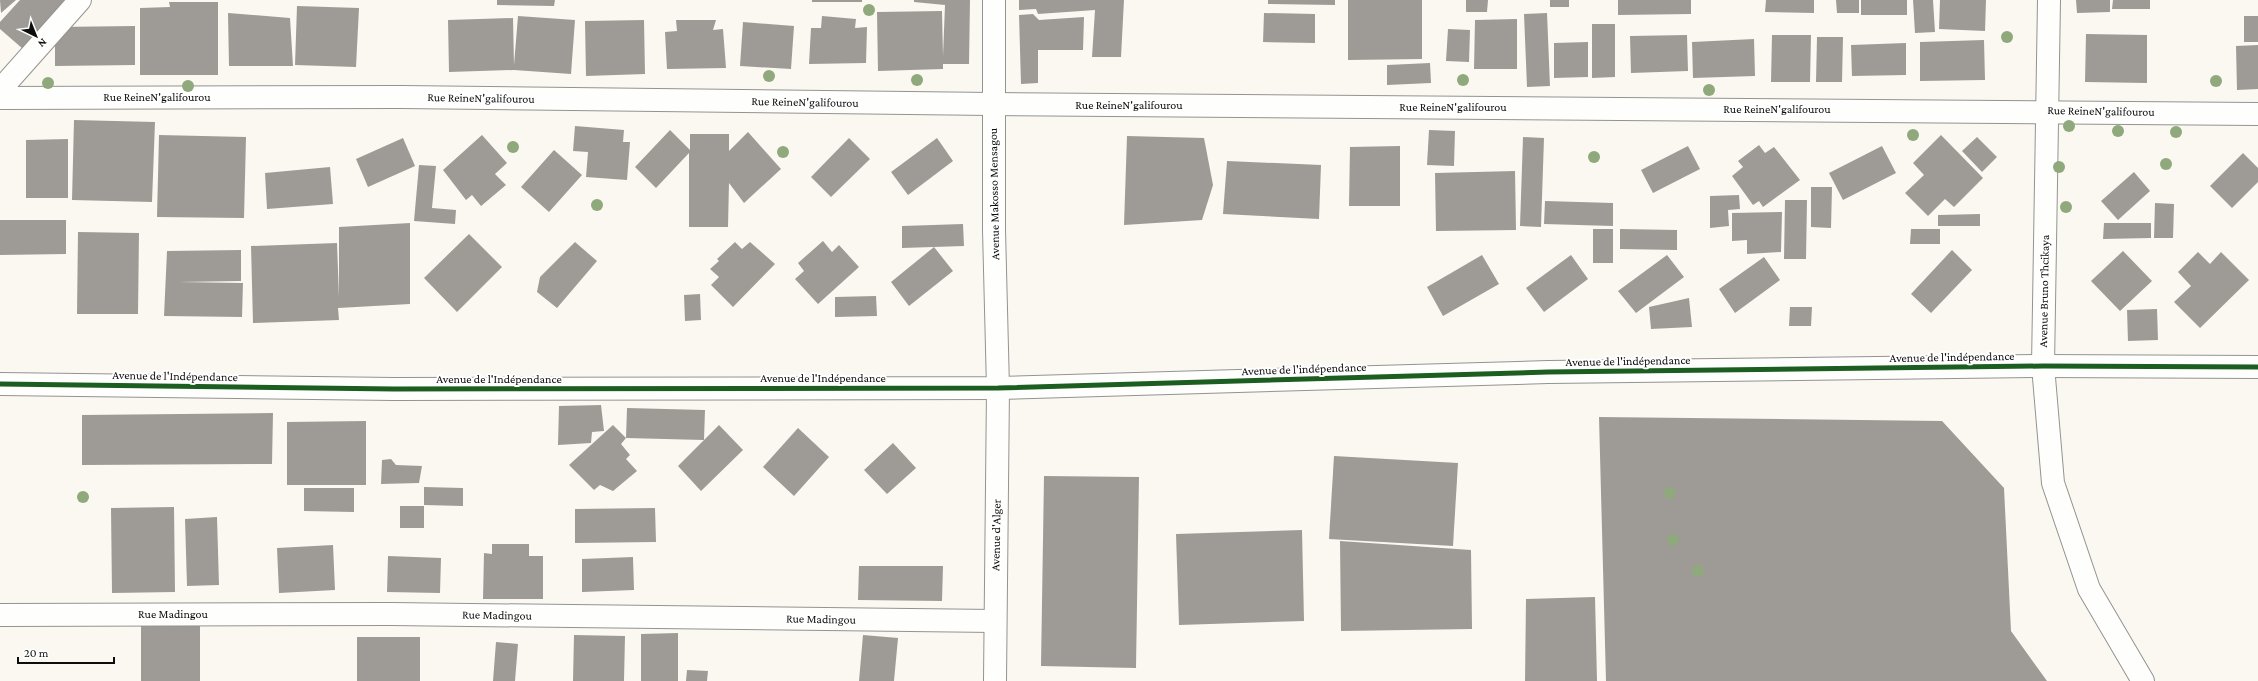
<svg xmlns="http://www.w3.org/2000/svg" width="2258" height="681" font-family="'Crimson Pro',serif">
  <rect width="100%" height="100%" fill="#fbf8f2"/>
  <g fill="#9e9b97">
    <polygon points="0,0 16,0 1,13"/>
    <polygon points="20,0 68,0 23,49 0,29 0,22"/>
    <polygon points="497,0 555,0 554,6 497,5"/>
    <rect x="812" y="0" width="50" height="2"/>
    <polygon points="914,0 970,0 969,64 943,64 943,69 878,71 877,12 942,11 943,56 945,5 914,2"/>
    <polygon points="1019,0 1124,0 1121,57 1092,57 1095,10 1038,14 1036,9 1019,10"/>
    <polygon points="1268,0 1335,0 1335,5 1268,4"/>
    <polygon points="1348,0 1422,0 1422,59 1348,60"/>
    <polygon points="1466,0 1488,0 1487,12 1466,12"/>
    <rect x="1550" y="0" width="19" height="7"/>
    <polygon points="1618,0 1691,0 1691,14 1618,15"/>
    <polygon points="1766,0 1814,0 1814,13 1765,12"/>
    <polygon points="1836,0 1859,0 1859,13 1837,13"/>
    <rect x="1861" y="0" width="46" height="15"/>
    <polygon points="1913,0 1933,0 1935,32 1915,33"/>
    <polygon points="1940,0 1986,0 1985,31 1939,29"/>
    <polygon points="2076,0 2110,0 2110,12 2077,13"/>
    <polygon points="2113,0 2150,0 2150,9 2112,9"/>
    <polygon points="169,2 218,2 218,75 140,75 140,8 170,7"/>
    <polygon points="297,6 359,8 356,67 295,65"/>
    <polygon points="228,13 290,18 293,66 229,66"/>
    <polygon points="1264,13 1315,14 1315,43 1263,42"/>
    <polygon points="1547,13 1550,86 1527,87 1524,14"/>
    <polygon points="1033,14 1039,20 1084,17 1083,50 1038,50 1038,83 1021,84 1019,15"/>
    <polygon points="518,16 575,20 571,74 514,70 449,72 448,20 513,18 514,65"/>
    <polygon points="822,16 856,19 855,28 867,27 866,63 809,64 811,28 821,28"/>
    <rect x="2244" y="16" width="14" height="26"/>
    <polygon points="1517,19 1517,69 1474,69 1475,20"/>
    <polygon points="644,20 645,74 586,76 585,21"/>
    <polygon points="676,20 716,20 713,30 723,29 726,68 667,69 665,32 677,31"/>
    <polygon points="743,22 794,26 791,69 740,66"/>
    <polygon points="1592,24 1615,24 1615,77 1592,78"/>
    <polygon points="135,26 135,65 55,66 55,27"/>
    <polygon points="1448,29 1470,30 1469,62 1446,61"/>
    <polygon points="2086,34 2147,35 2147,83 2085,82"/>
    <polygon points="1687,35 1688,71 1631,73 1630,36"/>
    <polygon points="1772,35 1811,35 1810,82 1771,82"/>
    <polygon points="1817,37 1843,37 1842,82 1816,82"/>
    <polygon points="1754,39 1755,76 1693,78 1692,42"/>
    <polygon points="1984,40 1985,80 1920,81 1920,42"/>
    <polygon points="1588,42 1588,77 1554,78 1554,43"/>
    <polygon points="1906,43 1906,75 1852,76 1851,45"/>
    <polygon points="2258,45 2258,89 2237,90 2236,46"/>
    <polygon points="1430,63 1431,83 1387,85 1387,65"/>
    <polygon points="74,120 155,122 152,202 72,200"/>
    <polygon points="575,126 624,130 623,142 630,142 627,180 586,177 588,152 573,151"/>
    <polygon points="670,130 690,150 690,134 729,134 729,151 748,132 781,169 744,203 729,183 728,227 689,227 689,153 656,188 635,167"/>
    <polygon points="1429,130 1455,131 1454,166 1427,165"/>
    <polygon points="159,135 246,137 244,218 157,217"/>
    <polygon points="482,135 507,163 495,174 506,185 481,206 472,195 466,200 443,170"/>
    <polygon points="1941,135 1983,178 1954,207 1945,199 1928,216 1905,193 1924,175 1913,163"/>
    <polygon points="1127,136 1204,138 1213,185 1202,220 1124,225"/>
    <polygon points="1523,137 1544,138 1541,227 1520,226"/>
    <polygon points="1977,137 1997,157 1982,172 1962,151"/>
    <polygon points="403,138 415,166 368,187 356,159"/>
    <polygon points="849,138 870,159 831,197 811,177"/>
    <polygon points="937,138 953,161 908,195 891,172"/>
    <polygon points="68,139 68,198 26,198 26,140"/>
    <polygon points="1759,145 1765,153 1774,147 1800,180 1763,207 1759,201 1753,205 1732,176 1743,167 1738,161"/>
    <polygon points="1400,146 1400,206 1349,206 1350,147"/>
    <polygon points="1688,146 1700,169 1653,193 1641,170"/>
    <polygon points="1882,146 1896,173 1843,200 1829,173"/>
    <polygon points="554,150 582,175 549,212 521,187"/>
    <polygon points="2243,153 2258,168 2258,182 2232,208 2210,186"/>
    <polygon points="1227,161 1321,165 1319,219 1223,214"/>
    <polygon points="419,165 436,166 432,208 456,210 455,224 414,221"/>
    <polygon points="330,167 333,204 267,209 265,173"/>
    <polygon points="1515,171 1516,230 1436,231 1435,173"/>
    <polygon points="2134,172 2150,191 2118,220 2101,201"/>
    <polygon points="1811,187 1832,187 1831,228 1811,227"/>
    <polygon points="1739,195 1740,209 1728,210 1729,226 1710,228 1710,196"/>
    <polygon points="1785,200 1807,200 1806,259 1784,259"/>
    <polygon points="1545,201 1613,203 1613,226 1544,224"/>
    <polygon points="2155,203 2174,204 2173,238 2154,238"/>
    <polygon points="1782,212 1781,252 1747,254 1747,240 1732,241 1732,213"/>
    <polygon points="1980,214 1980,226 1938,226 1938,215"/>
    <polygon points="0,220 66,220 66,254 0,255"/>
    <polygon points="410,223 410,304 338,308 339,320 253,323 251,246 337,243 339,297 339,227"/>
    <polygon points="2104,223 2151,223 2151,238 2103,239"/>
    <polygon points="963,224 964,246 902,248 902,226"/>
    <rect x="1593" y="229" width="20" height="34"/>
    <polygon points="1620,229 1677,230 1677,250 1620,249"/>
    <polygon points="1911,229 1940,229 1940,244 1910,244"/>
    <polygon points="78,232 139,233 138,314 77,314"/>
    <polygon points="469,234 502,267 457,312 424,278"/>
    <polygon points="823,241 832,252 839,245 859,267 818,304 795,279 804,271 798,263"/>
    <polygon points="575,242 597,261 557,308 537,292 540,277"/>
    <polygon points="735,242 742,249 750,242 775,264 733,307 711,285 719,277 710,269 719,261 717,259"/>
    <polygon points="934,247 953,271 909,306 891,282"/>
    <polygon points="241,250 241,281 179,282 243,283 242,317 164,316 167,251"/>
    <polygon points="1952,250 1972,270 1931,313 1911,294"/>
    <polygon points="2123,251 2152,281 2120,311 2091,281"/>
    <polygon points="2198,252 2210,264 2221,252 2249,280 2200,328 2174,302 2191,286 2178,272"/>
    <polygon points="1482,255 1499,284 1443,316 1427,287"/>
    <polygon points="1571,255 1588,279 1544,312 1526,288"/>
    <polygon points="1667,255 1684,277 1636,313 1618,291"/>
    <polygon points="1764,257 1780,280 1735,313 1719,289"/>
    <polygon points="700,294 701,320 685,321 684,295"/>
    <polygon points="876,296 877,316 835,317 835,297"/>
    <polygon points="1689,298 1692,327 1651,329 1649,307"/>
    <polygon points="1790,307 1812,307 1811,326 1789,326"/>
    <polygon points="2157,309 2158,340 2128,341 2127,310"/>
    <polygon points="601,405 604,431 592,432 591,443 558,445 559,406"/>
    <polygon points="627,408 705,410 704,440 719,425 743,450 701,491 678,466 704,440 626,438 621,444 630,455 626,459 637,471 613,491 600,485 594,490 569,465 613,425 626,438"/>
    <polygon points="273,413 272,464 82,465 82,415"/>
    <polygon points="1599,417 1942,421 2004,488 2011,631 2047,681 1606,681"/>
    <polygon points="366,421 366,485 287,485 287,422"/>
    <polygon points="798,428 829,457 794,496 763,467"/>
    <polygon points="893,443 916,468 887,494 864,470"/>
    <polygon points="1334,456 1458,463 1453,546 1329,539"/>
    <polygon points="391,459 396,465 422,466 419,483 381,484 382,460"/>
    <polygon points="1044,476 1139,477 1136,668 1041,666"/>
    <polygon points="424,487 463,488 463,506 424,505"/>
    <polygon points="304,488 354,488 354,512 304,511"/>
    <rect x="400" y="506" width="24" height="22"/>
    <polygon points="174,507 175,592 112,593 111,508"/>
    <polygon points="655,508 656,542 575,543 575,509"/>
    <polygon points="217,517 219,585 187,586 185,519"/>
    <polygon points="1302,530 1304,621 1179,625 1176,534"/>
    <polygon points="1340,541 1471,550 1472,629 1341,631"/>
    <polygon points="492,544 529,544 529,556 543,556 543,599 483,599 484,553 492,554"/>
    <polygon points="333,545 335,590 279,593 277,548"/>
    <polygon points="388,556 441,558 440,593 387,592"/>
    <polygon points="633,557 634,590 582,592 582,559"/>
    <polygon points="859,566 943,566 942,601 858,600"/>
    <polygon points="1595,597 1597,681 1525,681 1526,599"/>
    <rect x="141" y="626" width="59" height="55"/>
    <polygon points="678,633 678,681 641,681 641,634"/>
    <polygon points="574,635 625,636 624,681 573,681"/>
    <polygon points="863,635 898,638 894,681 859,681"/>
    <rect x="357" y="637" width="63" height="44"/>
    <polygon points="496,642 518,644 515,681 493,681"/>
    <polygon points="687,670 708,671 707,681 686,681"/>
  </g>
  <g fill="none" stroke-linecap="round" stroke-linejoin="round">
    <defs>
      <g id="minor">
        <polyline points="994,0 994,230 998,388 995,681"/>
        <polyline points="2049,0 2043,366 2053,483 2089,589 2143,681"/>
        <polyline points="0,90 80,0"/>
        <polyline points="0,98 401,97 992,104 2258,114"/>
        <polyline points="0,615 391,614 995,621"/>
      </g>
      <polyline id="tertiary" points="0,384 394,389 998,388 1548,372 2043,366 2258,367"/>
    </defs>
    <use href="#minor" stroke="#949390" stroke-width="24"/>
    <use href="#tertiary" stroke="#949390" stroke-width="24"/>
    <use href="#minor" stroke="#fefefd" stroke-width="22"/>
    <use href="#tertiary" stroke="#fefefd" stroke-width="22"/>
    <defs>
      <polyline id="cycleway" points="0,384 394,389 998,388 1548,372 2043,366 2258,367"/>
    </defs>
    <use href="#cycleway" stroke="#fff" stroke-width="8"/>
    <use href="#cycleway" stroke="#1b5e20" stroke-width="5"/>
  </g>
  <g fill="#8fa87c">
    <circle cx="869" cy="10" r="6"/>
    <circle cx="2007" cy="37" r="6"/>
    <circle cx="769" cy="76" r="6"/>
    <circle cx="917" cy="80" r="6"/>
    <circle cx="1463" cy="80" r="6"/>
    <circle cx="2216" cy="81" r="6"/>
    <circle cx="48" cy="83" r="6"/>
    <circle cx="188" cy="86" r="6"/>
    <circle cx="1709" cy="90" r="6"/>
    <circle cx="2069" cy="126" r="6"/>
    <circle cx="2118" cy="131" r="6"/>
    <circle cx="2176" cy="132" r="6"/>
    <circle cx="1913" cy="135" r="6"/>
    <circle cx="513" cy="147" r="6"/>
    <circle cx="783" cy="152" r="6"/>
    <circle cx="1594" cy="157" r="6"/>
    <circle cx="2166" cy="164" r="6"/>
    <circle cx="2059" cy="167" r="6"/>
    <circle cx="597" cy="205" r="6"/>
    <circle cx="2066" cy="207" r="6"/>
    <circle cx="1670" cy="493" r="6"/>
    <circle cx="83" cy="497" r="6"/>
    <circle cx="1673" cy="540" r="6"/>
    <circle cx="1698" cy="571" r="6"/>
  </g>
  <g text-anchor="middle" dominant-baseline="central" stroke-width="4" stroke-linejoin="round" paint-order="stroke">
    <g font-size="12" fill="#0d0d0d" stroke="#fff">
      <text x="157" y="97">Rue ReineN'galifourou</text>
      <text transform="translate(481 98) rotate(1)">Rue ReineN'galifourou</text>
      <text transform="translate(805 102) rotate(1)">Rue ReineN'galifourou</text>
      <text x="1129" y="105">Rue ReineN'galifourou</text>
      <text x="1453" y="107">Rue ReineN'galifourou</text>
      <text x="1777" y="109">Rue ReineN'galifourou</text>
      <text transform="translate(2101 111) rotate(1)">Rue ReineN'galifourou</text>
      <text transform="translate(994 194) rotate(-91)">Avenue Makosso Mensagou</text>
      <text transform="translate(2044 291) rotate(-89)">Avenue Bruno Thcikaya</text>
      <text transform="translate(1952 357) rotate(-1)">Avenue de l'indépendance</text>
      <text transform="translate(1628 361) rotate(-1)">Avenue de l'indépendance</text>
      <text transform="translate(1304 369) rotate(-2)">Avenue de l'indépendance</text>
      <text transform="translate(175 376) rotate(1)">Avenue de l'Indépendance</text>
      <text x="823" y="378">Avenue de l'Indépendance</text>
      <text x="499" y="379">Avenue de l'Indépendance</text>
      <text transform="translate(996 535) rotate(-89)">Avenue d'Alger</text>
      <text x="173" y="614">Rue Madingou</text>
      <text transform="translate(497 615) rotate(1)">Rue Madingou</text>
      <text transform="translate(821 619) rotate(1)">Rue Madingou</text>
    </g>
  </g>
  <g transform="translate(36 36) rotate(137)" stroke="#ffffff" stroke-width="3" paint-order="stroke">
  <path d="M0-3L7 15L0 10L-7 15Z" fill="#0d0d0d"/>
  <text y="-6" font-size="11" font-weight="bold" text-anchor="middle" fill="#0d0d0d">N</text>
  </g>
  <path d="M18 657v6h96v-6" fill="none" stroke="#0d0d0d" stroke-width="2"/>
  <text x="24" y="657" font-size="12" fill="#0d0d0d" stroke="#ffffff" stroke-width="3" paint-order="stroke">20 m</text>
</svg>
